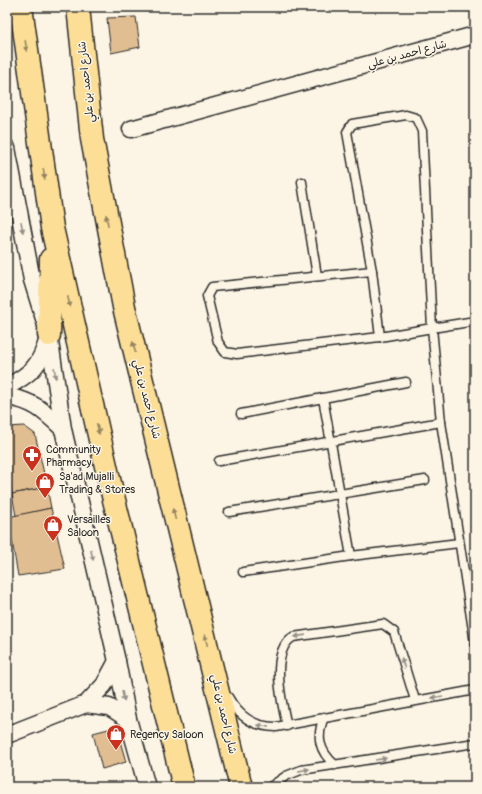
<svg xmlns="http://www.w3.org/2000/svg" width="482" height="794" font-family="Pangolin,'Playpen Sans Arabic',sans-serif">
  <rect width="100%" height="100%" fill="#fcf5e5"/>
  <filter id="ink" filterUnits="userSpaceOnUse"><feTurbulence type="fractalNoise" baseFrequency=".025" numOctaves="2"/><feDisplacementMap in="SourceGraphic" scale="8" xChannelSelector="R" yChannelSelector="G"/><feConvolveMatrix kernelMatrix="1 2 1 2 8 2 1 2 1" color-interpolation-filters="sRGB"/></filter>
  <g filter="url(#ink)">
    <g fill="#e1be92" stroke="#2b2b2b">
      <polygon points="136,17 140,47 111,53 107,18"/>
      <polygon points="24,426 35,434 47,487 12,494 7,465 7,427"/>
      <polygon points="47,487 51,508 16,516 12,494"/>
      <polygon points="51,508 65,569 18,576 8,517"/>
      <polygon points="116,727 126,762 102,769 93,733"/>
    </g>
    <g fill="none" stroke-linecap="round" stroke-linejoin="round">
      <defs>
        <g id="service">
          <polygon points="406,115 416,118 422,131 432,328 380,337 237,354 225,352 218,342 207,296 212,287 372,271 347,132 352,124"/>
          <polyline points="302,182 317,276"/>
          <polyline points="372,271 380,337"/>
          <polyline points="475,321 432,328 441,422 475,643"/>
          <polyline points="323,398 406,382"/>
          <polyline points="241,414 323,398 351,556"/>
          <polyline points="219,461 441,422"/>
          <polyline points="229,512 425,480"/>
          <polyline points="243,572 351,556 459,543"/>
          <path d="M 228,697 C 239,717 254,727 276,727 L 475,690"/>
          <path d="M 324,717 C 316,737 319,751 335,765"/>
          <path d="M 287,726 C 282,704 269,651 293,637 L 383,624 L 394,632 L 415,700"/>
          <polyline points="270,787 286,776 301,770 475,743"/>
        </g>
        <g id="minor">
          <polyline points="131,129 475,35"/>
          <polyline points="7,148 32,280 49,335 63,429 117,661 128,719 147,787"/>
          <path d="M 7,387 C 32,373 40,366 48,338"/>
          <path d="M 7,397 C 33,400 45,412 63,429"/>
          <polyline points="86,704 109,707 128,719"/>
          <polyline points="7,735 86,704 104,685 117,661"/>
        </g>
        <g id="primary">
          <polyline points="21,7 52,228 108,475 184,787"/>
          <polyline points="78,7 92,139 124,307 241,787"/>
          <polyline points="49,335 51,259"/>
        </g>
      </defs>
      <use href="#service" stroke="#2b2b2b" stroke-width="11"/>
      <use href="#minor" stroke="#2b2b2b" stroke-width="19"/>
      <use href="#primary" stroke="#2b2b2b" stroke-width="25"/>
      <use href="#service" stroke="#fcf5e5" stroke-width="8"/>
      <use href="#minor" stroke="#fcf5e5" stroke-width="16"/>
      <use href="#primary" stroke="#fcde96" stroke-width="22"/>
    </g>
    <defs><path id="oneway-solid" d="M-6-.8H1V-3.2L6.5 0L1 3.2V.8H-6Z"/></defs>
    <g fill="#948460">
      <use href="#oneway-solid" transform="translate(26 46) rotate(82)"/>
      <use href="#oneway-solid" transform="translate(44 174) rotate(82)"/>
      <use href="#oneway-solid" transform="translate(107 220) rotate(-101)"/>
      <use href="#oneway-solid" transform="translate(69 302) rotate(77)"/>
      <use href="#oneway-solid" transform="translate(134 347) rotate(-104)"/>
      <use href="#oneway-solid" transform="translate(98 429) rotate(77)"/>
      <use href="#oneway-solid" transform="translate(174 514) rotate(-104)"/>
      <use href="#oneway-solid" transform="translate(206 640) rotate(-104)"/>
    </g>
    <g fill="#949088">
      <use href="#oneway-solid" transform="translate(22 227) rotate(80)"/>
      <use href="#oneway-solid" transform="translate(55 373) rotate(82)"/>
      <use href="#oneway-solid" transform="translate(92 555) rotate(77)"/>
      <use href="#oneway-solid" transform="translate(300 636) rotate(172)"/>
      <use href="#oneway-solid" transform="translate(403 663) rotate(-106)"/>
      <use href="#oneway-solid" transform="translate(123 696) rotate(79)"/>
      <use href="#oneway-solid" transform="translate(437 697) rotate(170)"/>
      <use href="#oneway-solid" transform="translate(263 726) rotate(-169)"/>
      <use href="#oneway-solid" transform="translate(381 759) rotate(-9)"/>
      <use href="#oneway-solid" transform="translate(304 770) rotate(-11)"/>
    </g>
  </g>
  <defs>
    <symbol id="pharmacy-pin" viewBox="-11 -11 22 30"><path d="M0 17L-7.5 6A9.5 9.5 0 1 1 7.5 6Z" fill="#c8321e" stroke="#fcf5e5"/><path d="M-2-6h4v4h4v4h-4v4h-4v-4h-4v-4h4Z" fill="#fff"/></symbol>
    <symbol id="shop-pin" viewBox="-11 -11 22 30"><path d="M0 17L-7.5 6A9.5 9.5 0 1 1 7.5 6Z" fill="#c8321e" stroke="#fcf5e5"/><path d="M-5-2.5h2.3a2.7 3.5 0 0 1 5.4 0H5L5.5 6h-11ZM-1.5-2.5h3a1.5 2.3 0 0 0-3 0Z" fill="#fff"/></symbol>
  </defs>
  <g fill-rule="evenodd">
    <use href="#pharmacy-pin" x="21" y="444" width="22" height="30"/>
    <use href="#shop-pin" x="34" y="471" width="22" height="30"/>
    <use href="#shop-pin" x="42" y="514" width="22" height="30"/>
    <use href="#shop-pin" x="105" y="723" width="22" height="30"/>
  </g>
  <g text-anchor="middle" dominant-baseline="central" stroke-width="3" stroke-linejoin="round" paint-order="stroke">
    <g font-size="11" fill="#2b2b2b" stroke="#fcf5e5">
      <text transform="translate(407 54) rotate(-15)">شارع احمد بن علي</text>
      <text transform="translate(86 82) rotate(-96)">شارع احمد بن علي</text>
      <text transform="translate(147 399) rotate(76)">شارع احمد بن علي</text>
      <text transform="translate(224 714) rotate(77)">شارع احمد بن علي</text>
    </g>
    <g font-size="11" fill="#2b2b2b" stroke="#fcf5e5" text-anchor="start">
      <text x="46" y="449">Community<tspan x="46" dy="13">Pharmacy</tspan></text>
      <text x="59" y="476">Sa'ad Mujalli<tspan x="59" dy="13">Trading &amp; Stores</tspan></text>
      <text x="67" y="519">Versailles<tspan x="67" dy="13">Saloon</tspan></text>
      <text x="130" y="734">Regency Saloon</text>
    </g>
  </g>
  <rect width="482" height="794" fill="none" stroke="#fcf5e5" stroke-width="24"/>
  <rect x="12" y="12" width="458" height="770" fill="none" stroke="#2b2b2b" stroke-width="1.5" filter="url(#ink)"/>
</svg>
